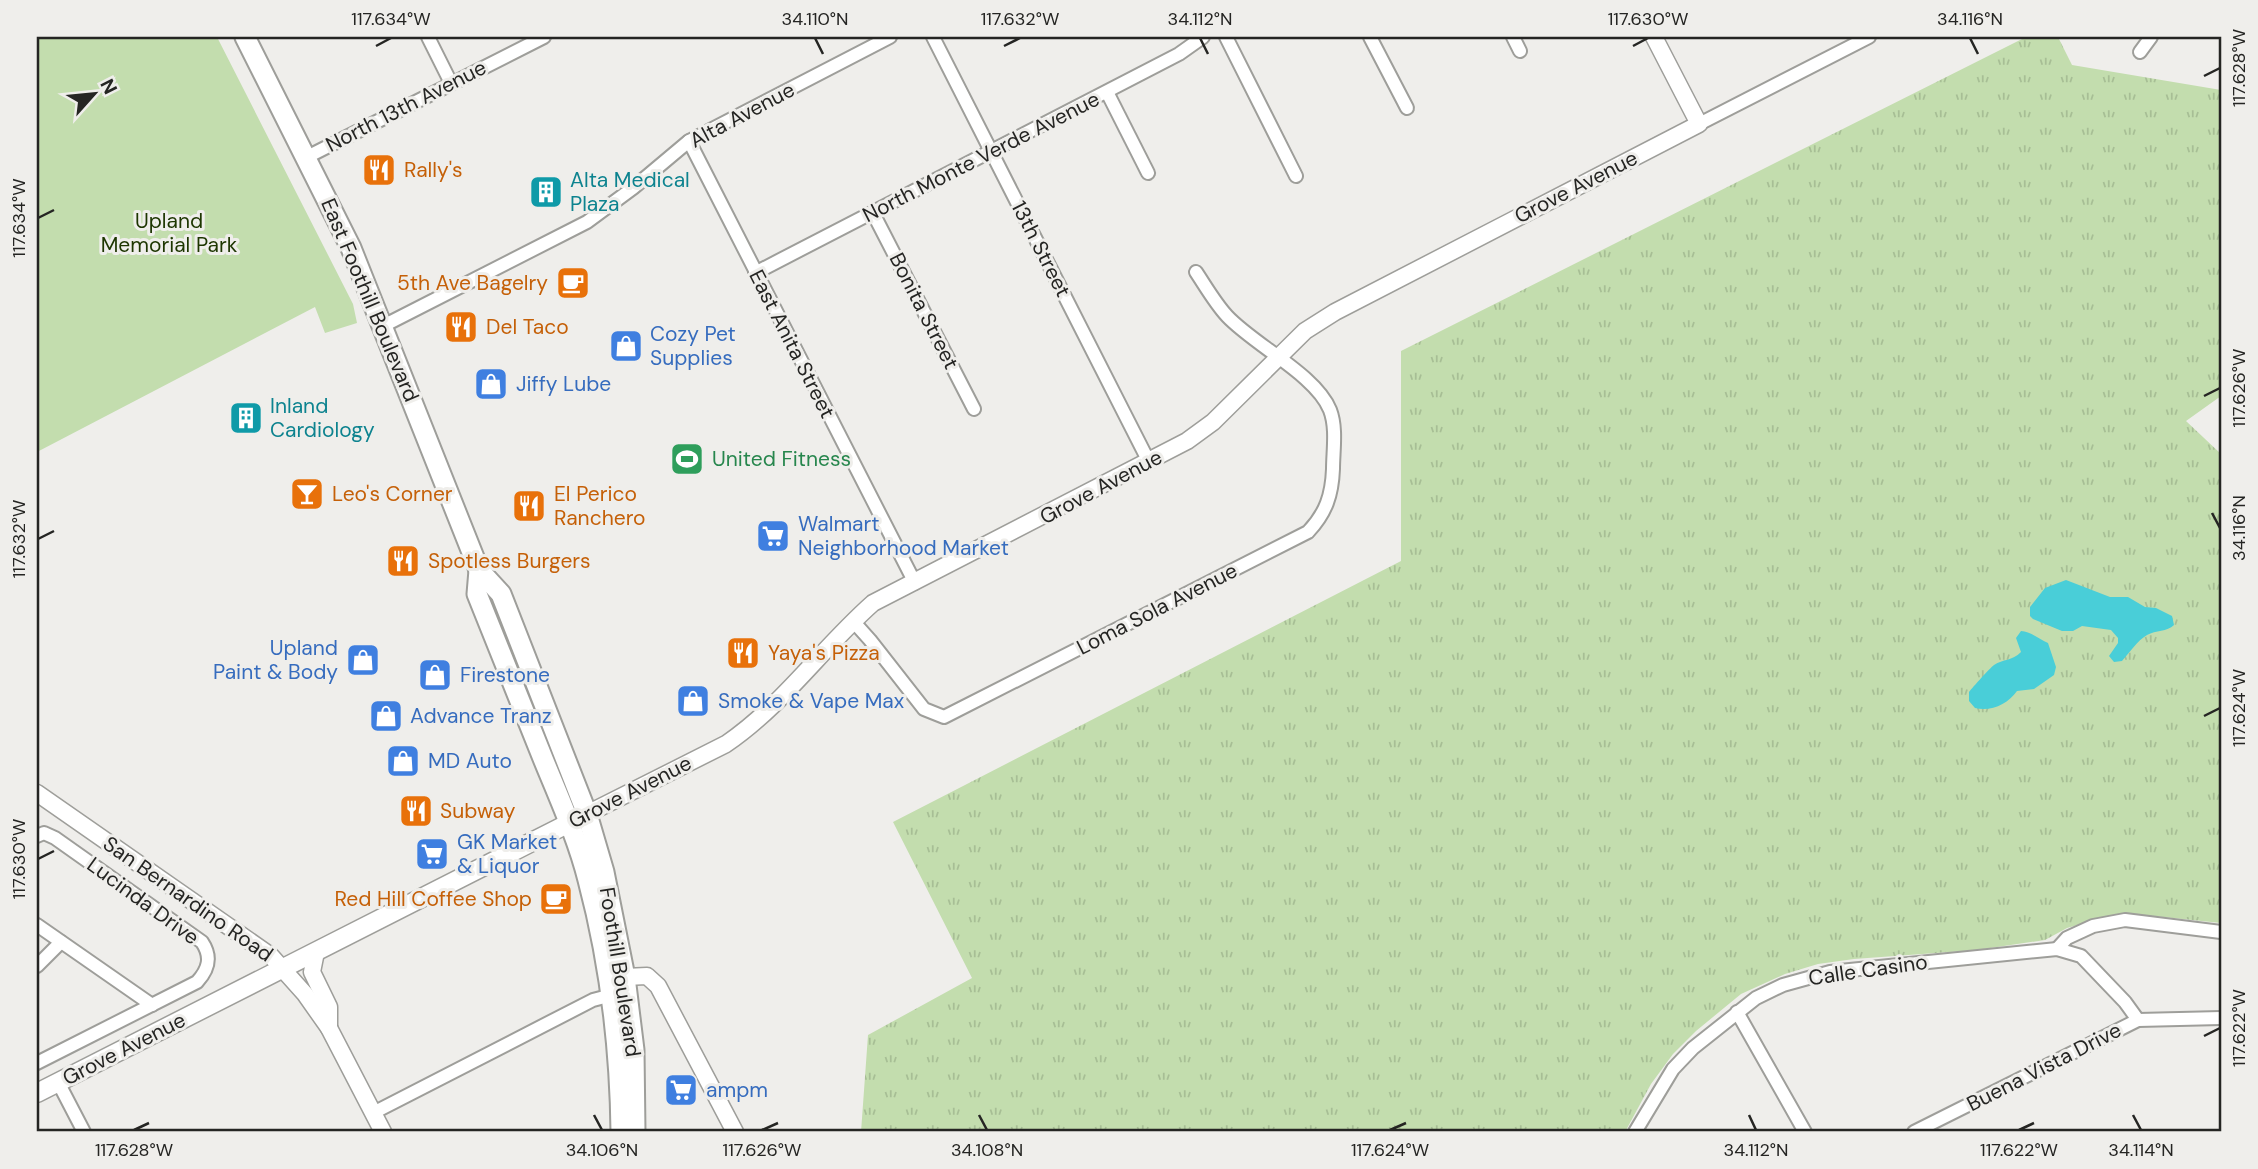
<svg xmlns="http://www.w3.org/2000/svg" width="2258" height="1169" font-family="'DM Sans',sans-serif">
  <defs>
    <pattern id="grass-tufts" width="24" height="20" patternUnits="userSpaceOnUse" patternTransform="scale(1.75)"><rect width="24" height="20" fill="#c3ddae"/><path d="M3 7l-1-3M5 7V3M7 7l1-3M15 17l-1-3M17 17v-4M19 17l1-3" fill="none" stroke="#a7be95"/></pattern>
  </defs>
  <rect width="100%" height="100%" fill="#efeeeb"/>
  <polygon fill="url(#grass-tufts)" points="2026,37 2058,37 2072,65 2221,90 2221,396 2186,421 2221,454 2221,923 2134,914 2117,914 2067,928 2045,940 1977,950 1854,959 1818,964 1785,974 1741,994 1696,1031 1673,1054 1651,1084 1625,1132 861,1132 868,1035 972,978 893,822 1401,561 1401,351"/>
  <polygon fill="#c3ddae" points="37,37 217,37 353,304 357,323 325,333 315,307 37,452"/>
  <g fill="#49ced8">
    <path d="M 2066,580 L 2110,597 L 2128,597 L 2145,607 L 2156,608 L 2172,616 L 2174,625 C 2167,632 2156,630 2147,635 C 2137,641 2130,652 2122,661 L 2114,662 L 2109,656 L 2118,643 L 2118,638 L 2111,630 L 2082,626 L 2073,631 L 2062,631 L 2033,619 L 2030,616 L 2030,607 L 2045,588 Z"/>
    <path d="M 2021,631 C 2032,632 2039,639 2048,643 L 2056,667 L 2054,675 L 2034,689 L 2017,691 C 2008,704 1991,712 1975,708 L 1969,701 L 1969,692 C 1973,687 1990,668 1994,665 C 2003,659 2012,661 2021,652 L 2016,638 Z"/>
  </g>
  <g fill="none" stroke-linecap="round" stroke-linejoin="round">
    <defs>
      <g id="minor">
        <polyline points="428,37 451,83"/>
        <polyline points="933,37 1149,462"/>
        <polyline points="1226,37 1296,176"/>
        <polyline points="1370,37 1407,108"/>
        <polyline points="1513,37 1520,51"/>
        <polyline points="2140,52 2151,37"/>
        <polyline points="1107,92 1148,173"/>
        <polyline points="1699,124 1869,37"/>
        <polyline points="689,141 915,583"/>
        <polyline points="307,157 544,37"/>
        <polyline points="873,213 974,409"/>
        <polyline points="755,273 1179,54 1203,37"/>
        <polyline points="383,326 587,222 633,188 689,141 890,37"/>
        <path d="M 853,621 L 870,640 L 924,709 L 944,717 L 1308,532 C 1326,513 1332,495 1333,469 C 1333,451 1337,428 1330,410 C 1316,375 1254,345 1227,316 C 1215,303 1206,287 1196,272"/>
        <path d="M 37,836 L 44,833 L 55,838 L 202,942 C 212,957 209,969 197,982 L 37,1063"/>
        <polyline points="37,925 152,1005"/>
        <polyline points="2057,949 2067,938 2093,926 2125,920 2221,932"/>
        <polyline points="37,966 61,942"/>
        <polyline points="1737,1012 1805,1132"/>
        <polyline points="58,1082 84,1132"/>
        <polyline points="373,1113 593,1000 612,995"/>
        <polyline points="1635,1132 1673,1069 1693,1048 1756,998 1783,985 1830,972 2057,949 2081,956 2125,1002 2138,1020"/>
        <polyline points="1914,1132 2138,1020 2221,1018"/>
      </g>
      <g id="tertiary">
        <polyline points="37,793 271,956 305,994 329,1028 383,1132"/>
        <path d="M 587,814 L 726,744 C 782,706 822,648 873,603 L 1187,441 L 1213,422 L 1305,331 L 1335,312 L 1699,124 L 1654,37"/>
        <polyline points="316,952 312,972 329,1007 329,1028"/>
        <polyline points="625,977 647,976 658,986 735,1132"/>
      </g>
      <polyline id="secondary" points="37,1093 581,817"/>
      <g id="primary">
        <polyline points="245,37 351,248 479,570 501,594 587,814 604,872 625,977 634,1050 635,1132"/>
        <path d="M 479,570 L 477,594 C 499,650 522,705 544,761 C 560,800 578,840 588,880 C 610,963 620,1047 621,1132"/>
      </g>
    </defs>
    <use href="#minor" stroke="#9e9e9a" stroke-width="16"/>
    <use href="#tertiary" stroke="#9e9e9a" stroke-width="19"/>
    <use href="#secondary" stroke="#9e9e9a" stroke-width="21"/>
    <use href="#primary" stroke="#9e9e9a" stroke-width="23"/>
    <use href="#minor" stroke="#fff" stroke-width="12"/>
    <use href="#tertiary" stroke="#fff" stroke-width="16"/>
    <use href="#secondary" stroke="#fff" stroke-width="18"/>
    <use href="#primary" stroke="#fff" stroke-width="19"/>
  </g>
  <path fill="none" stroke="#252523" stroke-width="2.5" d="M 815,38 L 823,54M 1200,38 L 1208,54M 1970,38 L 1978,54M 376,46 L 391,38M 1004,46 L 1020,38M 1633,46 L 1648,38M 2204,76 L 2220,68M 38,218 L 54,210M 2204,396 L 2220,388M 2212,513 L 2220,528M 38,539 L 54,531M 2204,716 L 2220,708M 38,859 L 54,851M 2204,1036 L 2220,1028M 594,1115 L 602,1130M 979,1115 L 987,1130M 1749,1115 L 1756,1130M 2133,1115 L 2141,1130M 134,1130 L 149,1123M 762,1130 L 778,1123M 1390,1130 L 1406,1123M 2019,1130 L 2034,1123"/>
  <defs>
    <symbol id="restaurant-square" viewBox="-11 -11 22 22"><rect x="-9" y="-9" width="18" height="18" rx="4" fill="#e8710a" stroke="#efeeeb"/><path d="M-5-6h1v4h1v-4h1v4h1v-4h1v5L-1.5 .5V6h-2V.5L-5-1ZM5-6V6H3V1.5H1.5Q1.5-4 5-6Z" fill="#fff"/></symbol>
    <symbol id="building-square" viewBox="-11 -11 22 22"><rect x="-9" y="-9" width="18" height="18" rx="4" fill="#0f9aa8" stroke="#efeeeb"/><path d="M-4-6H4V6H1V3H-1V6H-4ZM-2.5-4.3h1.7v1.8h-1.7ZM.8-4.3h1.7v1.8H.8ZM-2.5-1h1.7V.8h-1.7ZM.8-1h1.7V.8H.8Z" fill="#fff"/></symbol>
    <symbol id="cafe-square" viewBox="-11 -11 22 22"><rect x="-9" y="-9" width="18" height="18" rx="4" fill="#e8710a" stroke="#efeeeb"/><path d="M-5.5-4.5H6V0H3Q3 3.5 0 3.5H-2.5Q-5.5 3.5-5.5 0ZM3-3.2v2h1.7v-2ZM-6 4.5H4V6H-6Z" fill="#fff"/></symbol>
    <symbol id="shop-square" viewBox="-11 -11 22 22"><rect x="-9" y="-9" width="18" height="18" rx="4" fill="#3f7fe0" stroke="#efeeeb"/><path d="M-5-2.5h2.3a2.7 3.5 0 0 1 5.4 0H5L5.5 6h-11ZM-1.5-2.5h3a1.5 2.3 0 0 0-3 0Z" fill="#fff"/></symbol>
    <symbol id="stadium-square" viewBox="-11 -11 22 22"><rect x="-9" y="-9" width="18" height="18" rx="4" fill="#2e9e5b" stroke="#efeeeb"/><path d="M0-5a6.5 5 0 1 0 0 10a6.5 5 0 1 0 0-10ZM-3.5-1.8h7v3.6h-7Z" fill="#fff"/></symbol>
    <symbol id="bar-square" viewBox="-11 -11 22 22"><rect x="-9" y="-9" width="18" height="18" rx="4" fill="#e8710a" stroke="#efeeeb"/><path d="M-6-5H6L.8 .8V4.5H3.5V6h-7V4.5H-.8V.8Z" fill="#fff"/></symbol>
    <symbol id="supermarket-square" viewBox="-11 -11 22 22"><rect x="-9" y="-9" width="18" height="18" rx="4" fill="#3f7fe0" stroke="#efeeeb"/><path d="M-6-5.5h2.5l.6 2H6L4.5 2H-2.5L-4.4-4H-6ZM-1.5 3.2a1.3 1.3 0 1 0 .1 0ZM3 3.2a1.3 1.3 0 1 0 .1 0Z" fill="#fff"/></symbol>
  </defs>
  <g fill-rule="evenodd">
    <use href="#restaurant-square" x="360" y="151" width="38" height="38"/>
    <use href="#building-square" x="527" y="173" width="38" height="38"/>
    <use href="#cafe-square" x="554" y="264" width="38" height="38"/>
    <use href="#restaurant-square" x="442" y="308" width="38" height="38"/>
    <use href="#shop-square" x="607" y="327" width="38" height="38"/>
    <use href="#shop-square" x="472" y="365" width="38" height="38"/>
    <use href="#building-square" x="227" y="399" width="38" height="38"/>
    <use href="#stadium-square" x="668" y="440" width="38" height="38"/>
    <use href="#bar-square" x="288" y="475" width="38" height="38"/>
    <use href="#restaurant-square" x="510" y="487" width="38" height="38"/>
    <use href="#supermarket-square" x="754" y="517" width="38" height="38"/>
    <use href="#restaurant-square" x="384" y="542" width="38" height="38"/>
    <use href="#restaurant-square" x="724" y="634" width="38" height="38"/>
    <use href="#shop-square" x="344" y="641" width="38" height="38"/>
    <use href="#shop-square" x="416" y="656" width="38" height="38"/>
    <use href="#shop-square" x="674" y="682" width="38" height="38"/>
    <use href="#shop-square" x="367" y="697" width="38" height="38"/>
    <use href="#shop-square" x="384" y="742" width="38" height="38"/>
    <use href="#restaurant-square" x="397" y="792" width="38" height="38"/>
    <use href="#supermarket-square" x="413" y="835" width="38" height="38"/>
    <use href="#cafe-square" x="537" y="880" width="38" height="38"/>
    <use href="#supermarket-square" x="662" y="1071" width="38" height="38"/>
  </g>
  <g text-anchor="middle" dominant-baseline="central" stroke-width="6" stroke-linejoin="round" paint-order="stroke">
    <g font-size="21" fill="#252523" stroke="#efeeeb">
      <text transform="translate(406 106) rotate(-27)">North 13th Avenue</text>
      <text transform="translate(742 115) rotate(-28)">Alta Avenue</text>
      <text transform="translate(981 157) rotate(-27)">North Monte Verde Avenue</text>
      <text transform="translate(1576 187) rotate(-27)">Grove Avenue</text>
      <text transform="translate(1041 249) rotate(63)">13th Street</text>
      <text transform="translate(370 300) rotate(67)">East Foothill Boulevard</text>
      <text transform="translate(924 311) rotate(63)">Bonita Street</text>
      <text transform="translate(792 344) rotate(63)">East Anita Street</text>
      <text transform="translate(1101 487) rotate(-28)">Grove Avenue</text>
      <text transform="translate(1157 609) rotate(-27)">Loma Sola Avenue</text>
      <text transform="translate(630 792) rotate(-27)">Grove Avenue</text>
      <text transform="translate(188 899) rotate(35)">San Bernardino Road</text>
      <text transform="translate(143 901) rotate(36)">Lucinda Drive</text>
      <text transform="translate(1868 970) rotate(-8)">Calle Casino</text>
      <text transform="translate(620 972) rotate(81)">Foothill Boulevard</text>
      <text transform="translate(124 1049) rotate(-27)">Grove Avenue</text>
      <text transform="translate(2044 1067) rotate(-27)">Buena Vista Drive</text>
    </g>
    <g font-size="21" fill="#c56008" stroke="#efeeeb" text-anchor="start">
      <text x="404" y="170">Rally's</text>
      <text x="548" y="283" text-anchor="end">5th Ave Bagelry</text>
      <text x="486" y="327">Del Taco</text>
      <text x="332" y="494">Leo's Corner</text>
      <text x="554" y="494">El Perico<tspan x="554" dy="24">Ranchero</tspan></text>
      <text x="428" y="561">Spotless Burgers</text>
      <text x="768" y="653">Yaya's Pizza</text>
      <text x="440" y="811">Subway</text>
      <text x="532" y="899" text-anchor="end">Red Hill Coffee Shop</text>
    </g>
    <g font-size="21" fill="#0d838f" stroke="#efeeeb" text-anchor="start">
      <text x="570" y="180">Alta Medical<tspan x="570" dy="24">Plaza</tspan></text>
      <text x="270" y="406">Inland<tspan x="270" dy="24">Cardiology</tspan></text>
    </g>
    <g font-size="21" fill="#1d3600" stroke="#efeeeb">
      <text x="169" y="221">Upland<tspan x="169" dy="24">Memorial Park</tspan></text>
    </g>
    <g font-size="21" fill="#366cbe" stroke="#efeeeb" text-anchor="start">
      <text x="650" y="334">Cozy Pet<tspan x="650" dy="24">Supplies</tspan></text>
      <text x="516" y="384">Jiffy Lube</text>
      <text x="798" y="524">Walmart<tspan x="798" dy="24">Neighborhood Market</tspan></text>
      <text x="338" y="648" text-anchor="end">Upland<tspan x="338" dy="24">Paint &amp; Body</tspan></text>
      <text x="460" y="675">Firestone</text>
      <text x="718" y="701">Smoke &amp; Vape Max</text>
      <text x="410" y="716">Advance Tranz</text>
      <text x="428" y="761">MD Auto</text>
      <text x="457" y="842">GK Market<tspan x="457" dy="24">&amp; Liquor</tspan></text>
      <text x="706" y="1090">ampm</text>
    </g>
    <g font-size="21" fill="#27864d" stroke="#efeeeb" text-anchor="start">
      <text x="712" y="459">United Fitness</text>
    </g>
  </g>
  <rect width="2258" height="1169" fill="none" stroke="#efeeeb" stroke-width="77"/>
  <g transform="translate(94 94) rotate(63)" stroke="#efeeeb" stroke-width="5" paint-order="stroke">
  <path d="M0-5L12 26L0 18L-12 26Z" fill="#252523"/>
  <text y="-10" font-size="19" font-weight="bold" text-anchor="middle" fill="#252523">N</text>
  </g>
  <rect x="38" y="38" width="2182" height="1092" fill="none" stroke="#252523" stroke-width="2.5"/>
  <g font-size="18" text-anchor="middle" fill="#252523">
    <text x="391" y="25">117.634°W</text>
    <text x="815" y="25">34.110°N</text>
    <text x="1020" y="25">117.632°W</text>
    <text x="1200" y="25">34.112°N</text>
    <text x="1648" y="25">117.630°W</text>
    <text x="1970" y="25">34.116°N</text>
    <text transform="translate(2239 68) rotate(-90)" y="6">117.628°W</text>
    <text transform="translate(19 218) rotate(-90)" y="6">117.634°W</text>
    <text transform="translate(2239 388) rotate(-90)" y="6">117.626°W</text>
    <text transform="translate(2239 528) rotate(-90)" y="6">34.116°N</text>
    <text transform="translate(19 539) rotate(-90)" y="6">117.632°W</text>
    <text transform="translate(2239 708) rotate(-90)" y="6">117.624°W</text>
    <text transform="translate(19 859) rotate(-90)" y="6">117.630°W</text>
    <text transform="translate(2239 1028) rotate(-90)" y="6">117.622°W</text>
    <text x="134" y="1156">117.628°W</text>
    <text x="602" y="1156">34.106°N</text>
    <text x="762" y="1156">117.626°W</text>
    <text x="987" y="1156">34.108°N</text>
    <text x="1390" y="1156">117.624°W</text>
    <text x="1756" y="1156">34.112°N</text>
    <text x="2019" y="1156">117.622°W</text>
    <text x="2141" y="1156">34.114°N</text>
  </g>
</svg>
